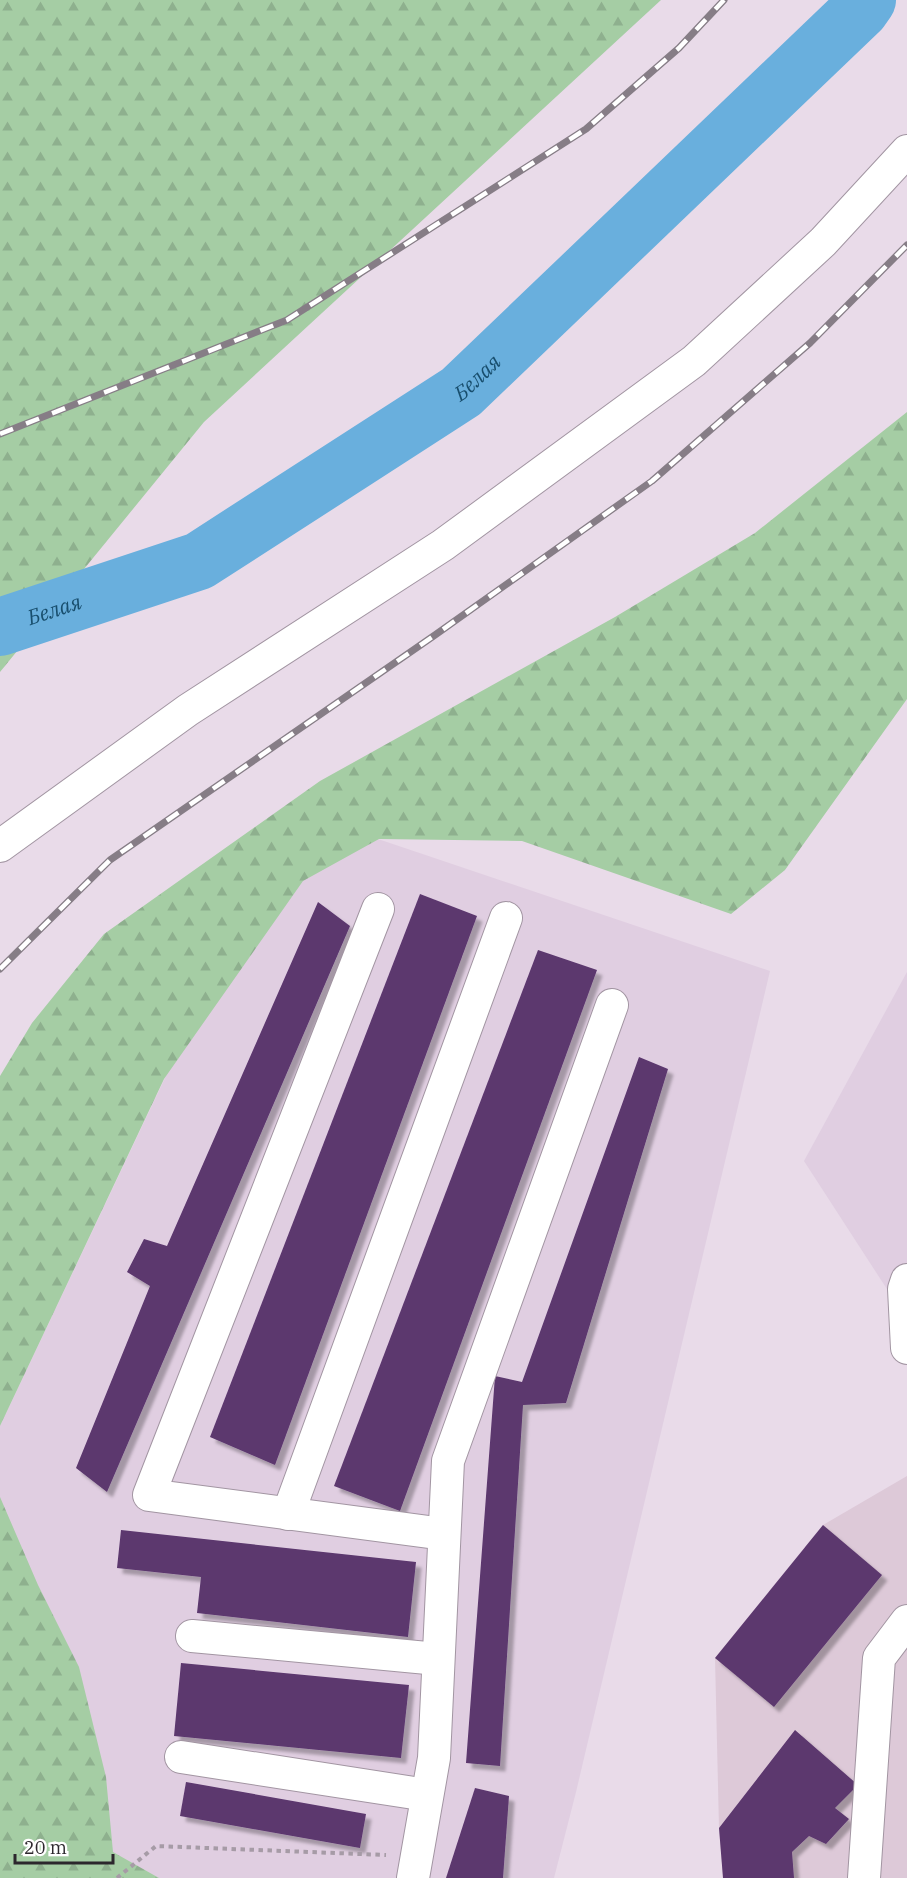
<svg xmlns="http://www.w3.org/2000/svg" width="907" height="1878" font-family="'IBM Plex Serif',serif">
  <defs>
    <pattern id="forest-firs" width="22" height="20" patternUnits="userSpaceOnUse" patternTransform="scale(1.5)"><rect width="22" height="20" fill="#a5cda4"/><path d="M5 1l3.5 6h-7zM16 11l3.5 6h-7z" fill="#8eb08e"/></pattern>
    <filter id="shadow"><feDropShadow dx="5.5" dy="5.5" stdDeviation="1.5" flood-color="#0004"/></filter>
  </defs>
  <rect width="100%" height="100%" fill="#e9dbe9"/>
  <g fill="#e0cee1">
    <polygon points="292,810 770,971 576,1792 554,1878 25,1878 0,1622 0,1426"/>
    <polygon points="907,972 907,1320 804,1161"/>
  </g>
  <polygon fill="#ddc9d8" points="907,1476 907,1878 723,1878 719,1828 715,1658 823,1525"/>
  <g fill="url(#forest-firs)">
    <polygon points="0,0 661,0 204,422 0,672"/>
    <polygon points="907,412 907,699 785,870 731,914 522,841 379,839 303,881 164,1079 0,1426 0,1076 32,1023 104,934 320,781 615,617 755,533"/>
    <polygon points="0,1497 38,1585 79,1667 106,1777 113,1852 159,1878 0,1878"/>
  </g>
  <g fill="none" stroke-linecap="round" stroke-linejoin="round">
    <path stroke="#69afdd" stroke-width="58" id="s1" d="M 0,627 L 199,561 L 461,392 L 860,10 L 867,0"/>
  </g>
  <g fill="#5b376e" filter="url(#shadow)">
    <polygon points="420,894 477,916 275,1465 210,1437"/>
    <polygon points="318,902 350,926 107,1492 76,1468 150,1286 127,1272 144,1239 167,1246"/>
    <polygon points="538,950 597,970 400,1511 334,1486"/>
    <polygon points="639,1057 668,1069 566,1403 523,1405 500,1766 466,1763 495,1376 522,1382"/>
    <polygon points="823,1525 882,1575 774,1707 715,1658"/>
    <polygon points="121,1530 416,1562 408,1637 197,1613 201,1577 117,1568"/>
    <polygon points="181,1663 409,1685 401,1758 174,1736"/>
    <polygon points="795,1730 858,1785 835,1808 849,1819 826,1844 809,1836 792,1852 794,1878 723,1878 719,1828"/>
    <polygon points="186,1782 366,1814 360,1848 180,1816"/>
    <polygon points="475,1788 509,1796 503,1878 446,1878"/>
  </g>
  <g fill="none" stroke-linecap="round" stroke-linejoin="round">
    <defs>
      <g id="minor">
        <polyline points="0,846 188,710 443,545 694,361 823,242 907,151"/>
        <polyline points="378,909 149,1495 444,1534"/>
        <polyline points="907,1280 904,1289 907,1348"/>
        <polyline points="288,1514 506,918"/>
        <polyline points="192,1636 438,1659"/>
        <polyline points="181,1757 427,1795"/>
        <polyline points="413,1878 434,1758 448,1461 612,1005"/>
        <polyline points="864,1878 879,1658 907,1621"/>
      </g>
    </defs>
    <use href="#minor" stroke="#a295a2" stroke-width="34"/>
    <polyline stroke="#a69ba6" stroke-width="4" stroke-dasharray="4.5 4.5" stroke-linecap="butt" points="117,1878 156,1846 386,1855"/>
    <use href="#minor" stroke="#fff" stroke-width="32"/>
    <defs>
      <g id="rail">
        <polyline points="0,434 287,320 586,129 679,48 724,0"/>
        <polyline points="0,969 110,860 435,635 652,481 810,343 907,245"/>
      </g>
    </defs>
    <use href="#rail" stroke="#867d86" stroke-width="7"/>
    <use href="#rail" stroke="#fff" stroke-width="4.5" stroke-dasharray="14" stroke-linecap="butt"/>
  </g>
  <g text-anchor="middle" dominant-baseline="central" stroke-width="6" stroke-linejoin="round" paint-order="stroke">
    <g font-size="21" font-style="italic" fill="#184e6d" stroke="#fff">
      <text stroke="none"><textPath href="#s1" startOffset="543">Белая</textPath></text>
      <text stroke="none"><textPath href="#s1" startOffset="57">Белая</textPath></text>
    </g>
  </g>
  <path d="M15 1854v9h98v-9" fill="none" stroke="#2c272d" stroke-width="3"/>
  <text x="24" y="1854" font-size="18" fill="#2c272d" stroke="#ffffff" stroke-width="4.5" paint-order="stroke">20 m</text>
</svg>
